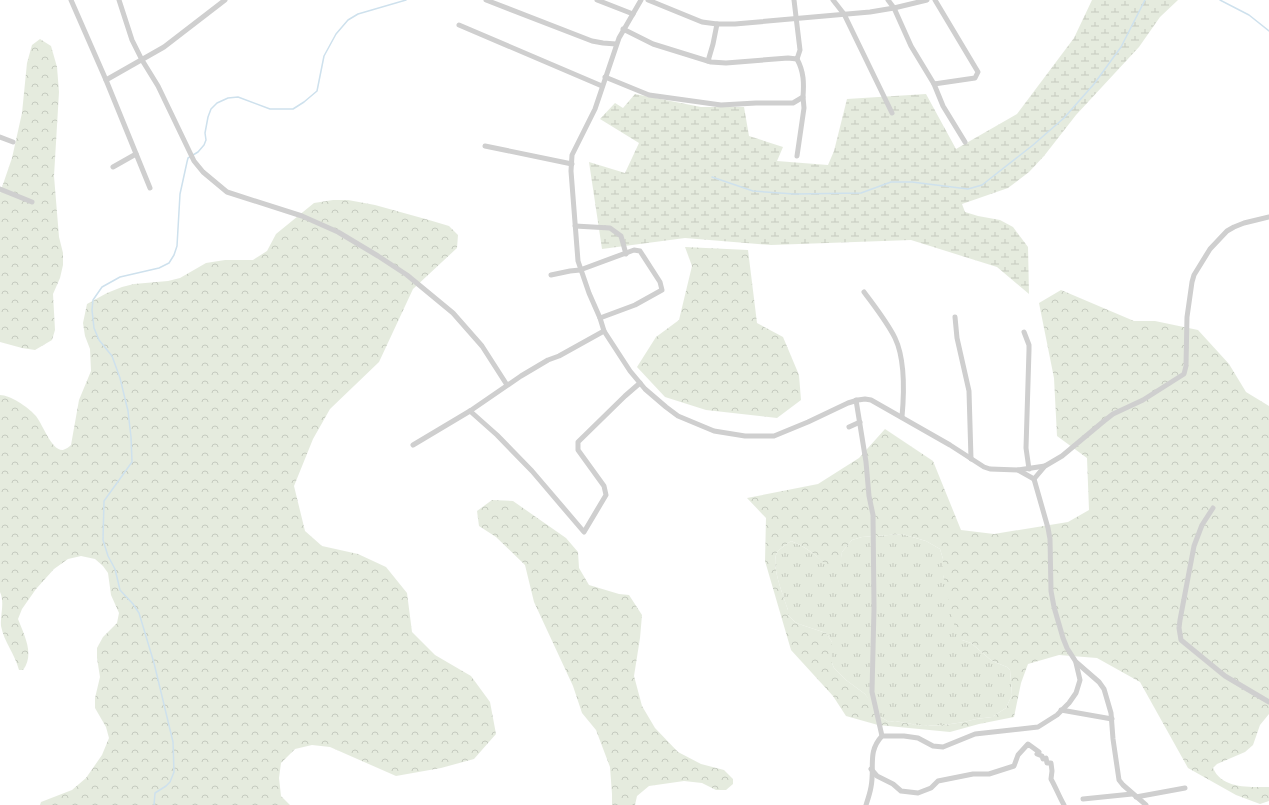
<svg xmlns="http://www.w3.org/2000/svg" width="1269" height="805" font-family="'Space Grotesk',sans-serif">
  <defs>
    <pattern id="grass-tufts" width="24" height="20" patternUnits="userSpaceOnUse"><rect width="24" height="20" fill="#e5ebde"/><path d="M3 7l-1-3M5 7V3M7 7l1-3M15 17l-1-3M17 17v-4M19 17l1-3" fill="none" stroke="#c5cabf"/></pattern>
    <pattern id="forest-crowns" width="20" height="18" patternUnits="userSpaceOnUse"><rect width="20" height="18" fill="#e5ebde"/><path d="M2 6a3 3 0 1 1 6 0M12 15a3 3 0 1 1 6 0" fill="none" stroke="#c5cabf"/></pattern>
    <pattern id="wetland-marsh" width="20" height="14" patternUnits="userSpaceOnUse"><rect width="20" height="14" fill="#e5ebde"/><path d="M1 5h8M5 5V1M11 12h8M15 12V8" fill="none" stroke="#c5cabf"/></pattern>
  </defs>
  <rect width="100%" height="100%" fill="#fff"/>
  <path fill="url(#grass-tufts)" d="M 902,534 L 926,541 L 940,549 L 943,559 L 943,575 L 962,640 L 971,643 L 992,661 L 1007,667 L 1010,670 L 1012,695 L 1006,708 L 992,717 L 976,719 L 964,722 L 944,725 L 923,726 L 895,721 L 889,722 L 879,716 L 865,694 L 846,680 L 834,668 L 832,663 L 832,642 L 826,633 L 799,624 L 795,622 L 788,615 L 788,610 C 784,597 769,562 778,551 C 782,547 787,544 791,541 C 807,547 818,557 830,568 L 839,569 L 842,552 L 852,540 L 862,537 Z"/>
  <g fill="url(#forest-crowns)" fill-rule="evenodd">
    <polygon points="40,39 51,46 57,67 59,92 54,176 59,237 63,253 63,265 60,278 53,294 55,330 52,340 35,350 22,348 0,342 0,193 12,158 22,113 27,63 32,45"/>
    <path d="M 333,200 L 348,200 L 375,205 L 429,220 L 449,226 L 458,235 L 457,248 L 413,289 L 379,362 L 330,409 L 313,439 L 294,486 L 305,531 L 322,546 L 358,554 L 386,567 L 407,593 L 412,632 L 435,655 L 471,676 L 490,702 L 496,734 L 474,759 L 441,768 L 396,776 L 330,747 L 312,745 L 295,749 L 281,763 L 279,778 L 281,796 L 290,805 L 40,805 L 41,802 L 72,790 L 86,778 L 102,755 L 109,738 L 106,727 L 95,708 L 95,698 L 100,677 L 97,658 L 97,648 L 103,637 L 117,623 L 119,613 L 111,595 L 108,573 L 103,566 L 95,559 L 81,556 L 68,559 L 54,569 L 36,589 L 22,609 L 18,619 C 24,635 35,654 23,670 L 19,670 C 15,654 4,642 1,626 C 0,615 5,603 0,592 L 0,395 C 10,395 28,407 35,415 C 42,422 51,451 63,450 C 66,449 69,447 71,445 L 79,400 L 91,371 L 90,349 L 85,336 L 83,323 L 87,304 L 107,293 L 122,287 L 134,284 L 168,281 L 180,278 L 206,263 L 225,260 L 253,260 L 267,251 L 276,234 L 314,203 Z"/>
    <polygon points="685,247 748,250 757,323 783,337 799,375 801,400 777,418 706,410 665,397 637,367 656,337 679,320 692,266"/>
    <path d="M 1061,290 L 1134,321 L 1155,321 L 1198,330 L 1229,364 L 1246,392 L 1269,406 L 1269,714 L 1260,725 L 1253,745 L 1245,752 L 1217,764 L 1213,768 C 1222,789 1249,787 1269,787 L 1269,801 L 1260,804 L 1236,795 L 1188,768 L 1140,682 L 1097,658 L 1059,655 L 1028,664 L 1021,683 L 1014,717 L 979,724 L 950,732 L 878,725 L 846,716 L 833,696 L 791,650 L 765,561 L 766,518 L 747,498 L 818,484 L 859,458 L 885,429 L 933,461 L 961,530 L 994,534 L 1068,522 L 1089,510 L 1087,458 L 1057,436 L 1054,378 L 1039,303 ZM 902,534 L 926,541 L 940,549 L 943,559 L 943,575 L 953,621 L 958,637 L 962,640 L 971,643 L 992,661 L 1007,667 L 1010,670 L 1012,695 L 1006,708 L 992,717 L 976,719 L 964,722 L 944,725 L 923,726 L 895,721 L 889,722 L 879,716 L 874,706 L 865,694 L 846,680 L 834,668 L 832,663 L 832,642 L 826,633 L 799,624 L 795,622 L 788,615 L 788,610 C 784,597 769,562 778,551 C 782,547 787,544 791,541 C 807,547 818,557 830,569 L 840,569 L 842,552 L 852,540 L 862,537 Z"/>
    <polygon points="492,500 513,501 566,538 578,552 579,568 589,585 619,594 629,595 642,615 640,638 634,676 642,706 655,728 678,752 701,764 724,770 733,779 733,784 726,790 716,790 702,783 684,781 649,786 637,796 635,805 612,805 612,794 610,767 596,730 582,713 573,686 534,602 525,565 496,537 479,526 477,511"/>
  </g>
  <polygon fill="url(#wetland-marsh)" points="1092,0 1178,0 1160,17 1139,47 1076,115 1044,156 1029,172 1008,188 962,204 965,212 978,216 1000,220 1013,227 1028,247 1029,294 997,267 911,240 771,245 685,238 602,249 589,162 625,173 639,143 600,119 615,103 623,108 635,94 701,107 744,107 749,136 783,147 777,161 828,165 834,151 847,99 926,94 956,149 1017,114 1074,38"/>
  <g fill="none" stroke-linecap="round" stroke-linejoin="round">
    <g stroke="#cee1ed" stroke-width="1.5">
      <polyline points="1220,0 1249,15 1269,31"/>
      <polyline points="712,177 753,191 794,194 861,193 891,182 912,182 968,189 982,185 1033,145 1064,118 1094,84 1121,47 1145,0"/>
      <polyline points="154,805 155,793 166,786 170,782 174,772 173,742 154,663 139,613 133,604 120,590 115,569 108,556 103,540 104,501 132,462 131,437 128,411 120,378 112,356 99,340 94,328 92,310 93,300 102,287 120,277 159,268 169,263 174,255 177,246 180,194 187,162 188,158 198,152 204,145 206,140 205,133 208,117 211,109 217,103 228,98 238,97 270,109 293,109 304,102 317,91 324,56 336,34 348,20 358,14 406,0"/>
    </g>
    <g stroke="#cfcfcf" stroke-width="5">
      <polyline points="71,0 106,80 150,188"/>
      <polyline points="119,0 132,40 142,60 158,86 194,161 203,172 227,192 302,216 338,232 378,256 407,275 453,313 482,346 507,385"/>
      <polyline points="486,0 592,41 603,43 616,44"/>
      <polyline points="597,0 633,14"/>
      <polyline points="641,0 619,38 595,109 572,155 571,171 578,261 589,293 600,318 604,331 630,371 645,389 666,407 678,416 714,431 745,436 774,436 808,422 848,403 858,400 865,399 871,400 950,445 984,467 990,469 1018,470 1034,479 1048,528 1050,539 1051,591 1054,607 1063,638 1067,648 1076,662 1099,682 1104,689 1111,713 1113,739 1119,780 1123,785 1146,805"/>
      <polyline points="648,0 702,22 717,24 735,24 870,12 894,8 927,0"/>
      <polyline points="833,0 844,14 892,113"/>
      <polyline points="888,0 894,8 911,46 934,84 975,78 978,72 935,0"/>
      <polyline points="459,25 602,86"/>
      <polyline points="623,29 653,44 711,62 726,63 788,58 797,59 800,50 794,0"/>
      <polyline points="708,61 713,44 717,24"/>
      <path d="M 605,77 L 649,95 L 721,105 L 756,103 L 793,103 L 803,97 C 804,83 804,72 797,59"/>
      <polyline points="106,80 164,47 225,0"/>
      <polyline points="934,84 943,106 965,142"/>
      <polyline points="0,137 13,142"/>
      <polyline points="485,146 572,164"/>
      <polyline points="797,156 804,108 803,97"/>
      <polyline points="113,167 136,154"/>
      <polyline points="0,189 32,202"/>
      <polyline points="575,226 610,228 621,236 626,254"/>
      <polyline points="551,275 570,271 580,270 634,250 640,251 660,282 662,290 635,305 600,318"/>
      <path d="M 864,292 C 875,307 887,322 895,338 C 905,359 904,395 902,417"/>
      <polyline points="955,317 957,338 969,391 971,459"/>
      <polyline points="1024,332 1029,345 1029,350 1026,448 1029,469"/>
      <polyline points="856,400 866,462 869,496 873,515 874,608 872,692 882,736"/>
      <polyline points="470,411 497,435 532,471 584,532 606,495 604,486 578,450 578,442 625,396 640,383"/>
      <polyline points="849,427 860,422"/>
      <polyline points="413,445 470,411 521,376 548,360 559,356 604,331"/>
      <polyline points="1018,470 1045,466"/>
      <polyline points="1034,479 1045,466 1062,456 1104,421 1113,414 1143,400 1184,374 1186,366 1187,317 1192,282 1194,275 1210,249 1227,231 1234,227 1244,223 1269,217"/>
      <polyline points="1213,508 1202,525 1194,546 1180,620 1179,628 1181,640 1225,676 1269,702"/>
      <polyline points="1061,710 1112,719"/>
      <path d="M 871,769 L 877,776 L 893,784 L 901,791 L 918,793 L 931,788 L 938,781 L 973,774 L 989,774 L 1014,766 L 1018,755 L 1028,744 L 1039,752 L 1037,754 L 1042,756 L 1043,759 L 1046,758 L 1047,763 L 1051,763 L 1052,771 L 1051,779 C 1056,788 1059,796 1064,805"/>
      <polyline points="1136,797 1185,788"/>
      <polyline points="1083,799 1132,794"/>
      <path d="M 866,805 C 868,799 870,793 871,787 C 875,767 867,752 882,736 L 904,736 L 918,738 L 933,746 L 943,747 L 975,734 L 1038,727 L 1057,715 L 1069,703 L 1076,693 L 1080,680 L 1076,663"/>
    </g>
  </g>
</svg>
